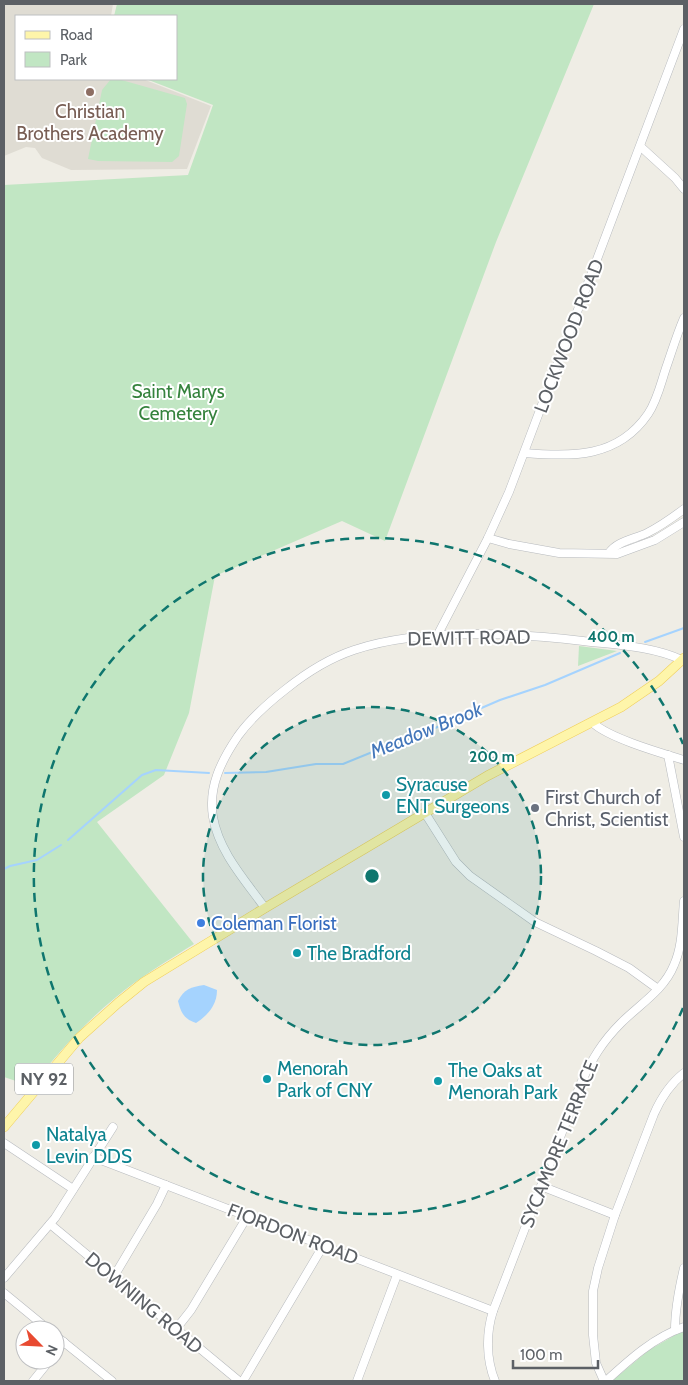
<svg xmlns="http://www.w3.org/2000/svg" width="688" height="1385" font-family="Cabin,sans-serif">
  <rect width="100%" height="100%" fill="#efede5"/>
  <polygon fill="#dfdcd3" points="4,4 113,4 111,16 16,16 16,79 143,79 211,106 187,169 71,170 42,158 35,148 26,147 4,156"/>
  <g fill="#c1e6c3">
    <path d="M 117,4 L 594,4 L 496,242 L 385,541 L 342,521 L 215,576 L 189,713 L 164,775 L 97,822 L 194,944 C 167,961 140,977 115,998 C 83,1024 57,1055 31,1086 L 4,1077 L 4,185 L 188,175 L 213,105 L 146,79 L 176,79 L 176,16 L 114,16 Z"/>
    <polygon points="111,79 118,79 185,98 187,104 179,156 172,162 98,161 88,159 102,90"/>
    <polygon points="579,646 617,651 578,666"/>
    <polygon points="684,1330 684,1381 612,1381 649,1350"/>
  </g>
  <path fill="#a5d3fe" d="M 204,985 L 217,990 C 217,1005 208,1015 196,1023 C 184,1019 181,1013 178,1001 C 184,989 191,987 204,985 Z"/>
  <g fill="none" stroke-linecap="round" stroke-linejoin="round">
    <g stroke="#a5d3fe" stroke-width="2">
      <polyline points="645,642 684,628"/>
      <polyline points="225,773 266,772 316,764 343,764 392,744 412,738 500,700 545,685 620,653"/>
      <polyline points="68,840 142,775 156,770 209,773"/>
      <polyline points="4,873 4,869 10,866 37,860 61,845"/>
    </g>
    <defs>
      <g id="minor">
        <polyline points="641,147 675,178 684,189"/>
        <path d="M 525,453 C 572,457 618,458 648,414 C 657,401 661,383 666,368 C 672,351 677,334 684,318"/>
        <polyline points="488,538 509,544 559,553 617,554 655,540 684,522"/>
        <path d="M 609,553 C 617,541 635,539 647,533 C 661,526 672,518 684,509"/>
        <polyline points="437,636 488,538 509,492 684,29"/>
        <path d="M 593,723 C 609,738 661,753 684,760"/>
        <polyline points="668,755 684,837"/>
        <polyline points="425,813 456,862 470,876 535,922 596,951 629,968 658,989"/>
        <path d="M 265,908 C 245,880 219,852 213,817 C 208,787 221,761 238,736 C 251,718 268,703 286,689 C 306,673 330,658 354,650 C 420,628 515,633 583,641 C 616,645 652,646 682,660"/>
        <polyline points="4,1143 73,1189"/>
        <polyline points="93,1157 493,1311"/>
        <polyline points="541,1186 615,1215"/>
        <polyline points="50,1224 239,1381"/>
        <polyline points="4,1278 55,1218 113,1127"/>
        <polyline points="113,1278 157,1204 166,1185"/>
        <polyline points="4,1293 49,1330"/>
        <polyline points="176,1329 191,1310 247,1217"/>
        <path d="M 675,1330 C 675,1308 679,1289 684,1268"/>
        <polyline points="55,1335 112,1381"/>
        <polyline points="55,1353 64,1342"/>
        <polyline points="33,1381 50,1360"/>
        <polyline points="243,1381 323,1246"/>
        <polyline points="357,1381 397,1275"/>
        <path d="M 495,1381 C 486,1359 486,1333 493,1311 L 581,1083 C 592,1059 602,1042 621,1023 C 640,1004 664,990 674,965 C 683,945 682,922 684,901"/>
        <path d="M 604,1381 L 596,1363 L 593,1335 L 593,1291 L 598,1268 L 615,1215 L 654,1114 C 661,1098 670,1084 684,1073"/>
        <path d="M 606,1381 C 629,1360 654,1337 684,1327"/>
      </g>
      <polyline id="major" points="4,1127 79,1038 118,1003 144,982 265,908 487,776 621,707 659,681 684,658"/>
    </defs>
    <use href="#minor" stroke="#b7babe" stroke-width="9"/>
    <use href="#major" stroke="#f0cf5c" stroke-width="10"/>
    <use href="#minor" stroke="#fff" stroke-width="8"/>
    <use href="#major" stroke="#fef5aa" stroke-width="9"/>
  </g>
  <circle cx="372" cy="876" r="169" fill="#0f766e" fill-opacity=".12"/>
  <g fill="none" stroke="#0f766e" stroke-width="2.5" stroke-dasharray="9 6">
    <circle cx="372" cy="876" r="169"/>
    <path d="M683 1008A338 338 0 1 1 683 744"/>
  </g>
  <circle fill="#8d6e63" stroke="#fff" stroke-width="2" cx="90" cy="92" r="5"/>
  <g fill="#0f9aa8" stroke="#fff" stroke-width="2">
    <circle cx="386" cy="795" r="5"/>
    <circle cx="297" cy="953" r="5"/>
    <circle cx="267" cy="1079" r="5"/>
    <circle cx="438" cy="1081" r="5"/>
    <circle cx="36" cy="1145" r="5"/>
  </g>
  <circle fill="#6b7280" stroke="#fff" stroke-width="2" cx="535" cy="808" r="5"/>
  <circle fill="#3f7fe0" stroke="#fff" stroke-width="2" cx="201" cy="923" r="5"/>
  <g text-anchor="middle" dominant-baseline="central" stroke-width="4" stroke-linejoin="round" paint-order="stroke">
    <rect fill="#fff" stroke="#8d9093" stroke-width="1" x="15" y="1063.5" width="58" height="31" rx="4"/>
    <g font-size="18" font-weight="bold" fill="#5c6065">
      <text x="44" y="1079">NY 92</text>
    </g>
    <g font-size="19" fill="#785e54" stroke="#fff">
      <text x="90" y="111">Christian<tspan x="90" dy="22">Brothers Academy</tspan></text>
    </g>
    <g font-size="19" fill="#5c6065" stroke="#fff">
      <text transform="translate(569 336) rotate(-69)">LOCKWOOD ROAD</text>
      <text transform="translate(469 638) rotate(-1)">DEWITT ROAD</text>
      <text transform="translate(559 1144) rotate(-68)">SYCAMORE TERRACE</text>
      <text transform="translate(293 1234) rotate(21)">FIORDON ROAD</text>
      <text transform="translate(144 1303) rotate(40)">DOWNING ROAD</text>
    </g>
    <g font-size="19" fill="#35833d" stroke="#fff">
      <text x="178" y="391">Saint Marys<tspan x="178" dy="22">Cemetery</tspan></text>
    </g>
    <g font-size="19" fill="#0d838f" stroke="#fff" text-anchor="start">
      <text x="396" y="784">Syracuse<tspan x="396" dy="22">ENT Surgeons</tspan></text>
      <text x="307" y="953">The Bradford</text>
      <text x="277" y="1068">Menorah<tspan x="277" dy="22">Park of CNY</tspan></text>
      <text x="448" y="1070">The Oaks at<tspan x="448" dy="22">Menorah Park</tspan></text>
      <text x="46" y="1134">Natalya<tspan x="46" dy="22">Levin DDS</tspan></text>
    </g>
    <g font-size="19" fill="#5b616d" stroke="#fff" text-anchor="start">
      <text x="545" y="797">First Church of<tspan x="545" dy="22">Christ, Scientist</tspan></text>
    </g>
    <g font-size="19" fill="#366cbe" stroke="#fff" text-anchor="start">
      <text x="211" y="923">Coleman Florist</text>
    </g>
    <g font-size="20" font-style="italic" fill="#4477ba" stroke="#fff">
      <text transform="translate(426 730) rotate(-22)">Meadow Brook</text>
    </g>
  </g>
  <circle cx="372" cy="876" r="8" fill="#0f766e" stroke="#fff" stroke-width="2.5"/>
  <g font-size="15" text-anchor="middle" font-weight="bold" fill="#0f766e" stroke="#fff" stroke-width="4" stroke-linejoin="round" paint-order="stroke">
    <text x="611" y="642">400 m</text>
    <text x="492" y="762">200 m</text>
  </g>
  <rect width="688" height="1385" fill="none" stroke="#5c6065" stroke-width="10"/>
  <rect x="15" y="15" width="162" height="65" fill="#ffffff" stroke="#bebfc1"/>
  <rect x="25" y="31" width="25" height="8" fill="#fef5aa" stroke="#bebfc1"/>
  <text x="60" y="40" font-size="15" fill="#5c6065">Road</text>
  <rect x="25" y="52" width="25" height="15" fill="#c1e6c3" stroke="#bebfc1"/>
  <text x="60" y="65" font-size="15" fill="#5c6065">Park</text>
  <g transform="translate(40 1345) rotate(114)"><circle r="24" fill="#ffffff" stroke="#bebfc1"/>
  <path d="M0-4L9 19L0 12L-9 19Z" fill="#e84a31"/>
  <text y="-8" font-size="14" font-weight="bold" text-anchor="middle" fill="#5c6065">N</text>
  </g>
  <path d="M513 1360v8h85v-8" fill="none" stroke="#5c6065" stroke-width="2.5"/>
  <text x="520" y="1360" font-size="15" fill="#5c6065" stroke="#ffffff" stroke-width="4" paint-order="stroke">100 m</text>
</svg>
